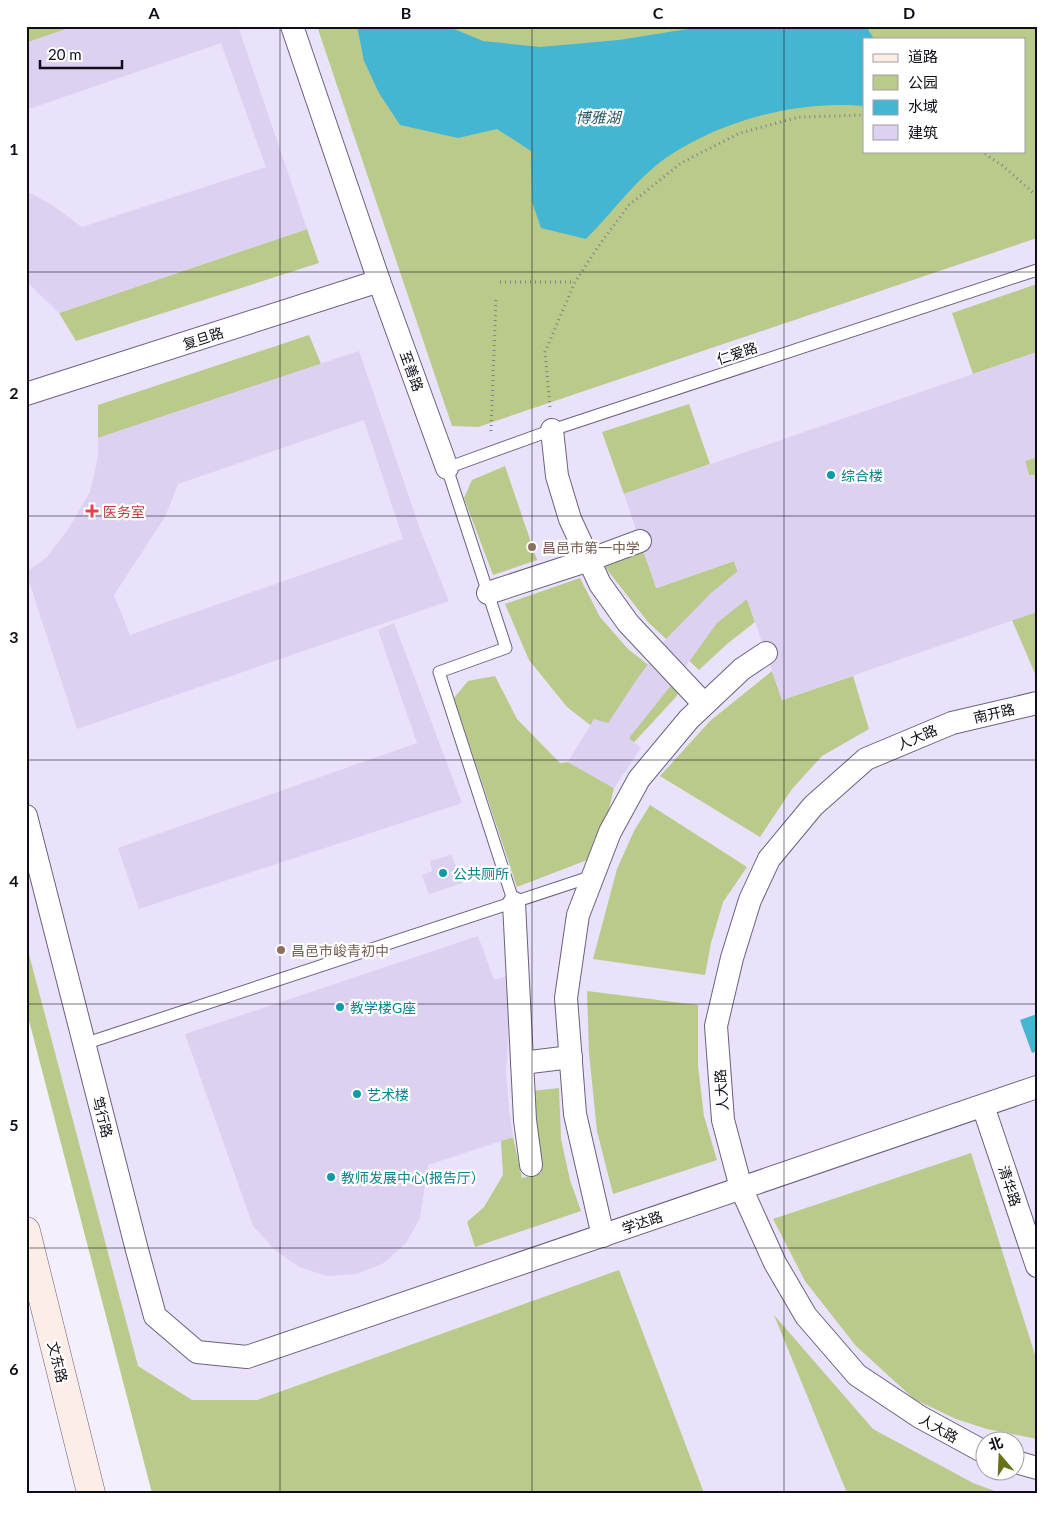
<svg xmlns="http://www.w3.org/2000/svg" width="1063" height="1519" font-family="Lato,'Noto Sans SC',sans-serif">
  <rect width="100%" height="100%" fill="#f3effc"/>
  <path fill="#eae1fa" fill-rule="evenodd" d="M 26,26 L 1037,26 L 1037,1493 L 171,1493 L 26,943 ZM 864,39 L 1024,39 L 1024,151 L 864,151 ZM 986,1442 L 1016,1442 L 1016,1472 L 986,1472 Z"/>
  <g fill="#baca8b" fill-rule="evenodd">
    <polygon points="26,26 75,26 26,43"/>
    <path d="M 317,26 L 1037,26 L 1037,238 L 478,427 L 452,426 ZM 864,39 L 1024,39 L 1024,151 L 864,151 Z"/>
    <polygon points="307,229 319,263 76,341 59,313"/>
    <polygon points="1037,284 1037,352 973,374 952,313"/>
    <polygon points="309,335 321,364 98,438 98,405"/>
    <polygon points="689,404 710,464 624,494 602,432"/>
    <polygon points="1037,457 1037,475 1029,475 1025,461"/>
    <polygon points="505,466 537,560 493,575 464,498 472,480"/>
    <polygon points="643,551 657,588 734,561 755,622 727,644 699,670 648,622 605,567"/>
    <polygon points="580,578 600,617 628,649 680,690 676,697 625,752 567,707 529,660 505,604"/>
    <polygon points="1037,612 1037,675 1036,676 1012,620"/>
    <polygon points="772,671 782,700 853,676 869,729 822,756 792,789 760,837 660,776 710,721"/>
    <polygon points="495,676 517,719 560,763 568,762 614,788 608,813 594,840 587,860 517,887 454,698 468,681"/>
    <polygon points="650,805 747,867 723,902 711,943 705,975 593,959 617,869 634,831"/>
    <polygon points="26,943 138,1366 192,1400 257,1400 619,1270 704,1493 152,1493 26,1009"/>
    <polygon points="587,991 698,1005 698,1066 704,1116 717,1160 613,1194 597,1131 589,1053"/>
    <polygon points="559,1088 561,1139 570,1180 581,1211 475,1247 467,1222 484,1207 503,1175 501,1141 513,1137 522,1178 541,1173 532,1091"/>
    <polygon points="971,1153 1037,1361 1037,1439 987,1429 956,1419 914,1399 856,1346 805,1281 773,1219"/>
    <polygon points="774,1315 873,1429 973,1483 1000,1493 847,1493"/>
  </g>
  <g fill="#44b6d2">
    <path d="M 357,26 L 447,26 L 483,41 L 540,47 L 619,40 L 706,26 L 866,26 L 874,39 L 864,39 L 864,106 C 798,100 722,120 667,157 C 636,179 613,212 586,239 L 541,228 L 532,202 L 531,151 L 497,129 L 458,138 L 400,125 L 379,93 L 364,61 Z"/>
    <polygon points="1037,1014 1037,1051 1032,1053 1020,1020"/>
  </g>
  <g fill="#ddd1f1" fill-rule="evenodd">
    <polygon points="75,26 238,26 307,229 59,313 26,281 26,191 52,205 82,227 266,167 221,43 26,110 26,43"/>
    <path d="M 359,351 L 421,532 L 449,601 L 77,729 L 26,572 L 47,557 L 69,528 L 90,492 L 98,457 L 98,438 ZM 364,420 L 403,539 L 130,635 L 114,595 L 165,517 L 178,484 Z"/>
    <polygon points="1037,352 1037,457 1025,461 1029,475 1037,475 1037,612 782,700 747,599 717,623 681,673 629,738 641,748 614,788 568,762 594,719 608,723 635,682 666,639 711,593 738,571 734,561 656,588 624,494"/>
    <polygon points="394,623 462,803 139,909 118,848 417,743 378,630"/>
    <polygon points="451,855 463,883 429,894 422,875 432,871 430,861"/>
    <polygon points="478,936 494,980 512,974 506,1071 509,1109 513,1137 428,1165 420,1218 406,1243 384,1263 357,1274 327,1276 299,1267 275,1250 253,1226 185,1034"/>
  </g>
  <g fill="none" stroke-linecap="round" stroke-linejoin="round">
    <defs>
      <g id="lane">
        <polyline points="514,903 439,672 506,648 447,468 552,430 1037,270"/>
        <polyline points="84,1044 593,876"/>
      </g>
      <g id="street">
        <polyline points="292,26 379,281 447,468"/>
        <polyline points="26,394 379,281"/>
        <polyline points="552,430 557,476 570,519 600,584 628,623 704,704"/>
        <polyline points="488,593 589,560 640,541"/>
        <polyline points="26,816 137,1250 155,1316 197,1352 247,1357 1037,1087"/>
        <polyline points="514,903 525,1120 531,1165"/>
        <polyline points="522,1063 571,1057"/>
        <polyline points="983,1106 1037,1266"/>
        <polyline points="603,1236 575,1114 566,998 578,915 610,832 639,779 689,719 742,669 766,653"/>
        <polyline points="986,1453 920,1417 857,1375 806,1316 775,1263 741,1188 723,1120 716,1026 732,958 750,900 769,859 813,806 866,759 952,723 1037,703"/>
        <polyline points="1016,1462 1037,1468"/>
      </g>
      <polyline id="secondary" points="26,1231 91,1493"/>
    </defs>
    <use href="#lane" stroke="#6c617e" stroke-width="13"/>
    <use href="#street" stroke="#6c617e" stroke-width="24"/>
    <use href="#secondary" stroke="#6c617e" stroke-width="29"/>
    <g stroke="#837f8b" stroke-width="3" stroke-dasharray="1 4" stroke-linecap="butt">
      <polyline points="981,151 1003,166 1037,196"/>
      <polyline points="500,282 575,282"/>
      <polyline points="550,407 545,352 575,282 600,244 629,205 681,163 740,133 799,117 864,115"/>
      <polyline points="491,431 496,299"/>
    </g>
    <use href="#lane" stroke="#fff" stroke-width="11"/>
    <use href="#street" stroke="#fff" stroke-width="22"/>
    <use href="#secondary" stroke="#fcede6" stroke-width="28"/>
  </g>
  <path fill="none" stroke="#110d18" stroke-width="1" stroke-opacity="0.55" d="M 280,26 L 280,1493M 532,26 L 532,1493M 784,26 L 784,1493M 26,272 L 1037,272M 26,516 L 1037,516M 26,760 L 1037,760M 26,1004 L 1037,1004M 26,1248 L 1037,1248"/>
  <g fill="#0f9aa8" stroke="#fff" stroke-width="2">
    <circle cx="831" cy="475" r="5"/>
    <circle cx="443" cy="873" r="5"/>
    <circle cx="340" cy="1007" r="5"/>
    <circle cx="357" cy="1094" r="5"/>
    <circle cx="331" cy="1177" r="5"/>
  </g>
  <path fill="#e0444e" stroke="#fff" stroke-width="2" d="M89.5 503.5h5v5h5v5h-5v5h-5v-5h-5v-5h5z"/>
  <g fill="#8d6e63" stroke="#fff" stroke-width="2">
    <circle cx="532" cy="547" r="5"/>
    <circle cx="281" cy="950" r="5"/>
  </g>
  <g text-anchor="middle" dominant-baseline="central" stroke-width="4.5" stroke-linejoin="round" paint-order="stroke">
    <g font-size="14" fill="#110d18" stroke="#fff">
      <text transform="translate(203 338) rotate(-18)">复旦路</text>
      <text transform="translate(737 353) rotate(-18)">仁爱路</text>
      <text transform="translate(412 371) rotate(70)">至善路</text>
      <text transform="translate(994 713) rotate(-13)">南开路</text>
      <text transform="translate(917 737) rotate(-23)">人大路</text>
      <text transform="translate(721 1090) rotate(-94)">人大路</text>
      <text transform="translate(103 1117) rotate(76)">笃行路</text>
      <text transform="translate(1010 1186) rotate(72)">清华路</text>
      <text transform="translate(642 1222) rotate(-19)">学达路</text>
      <text transform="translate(58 1362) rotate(76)">文东路</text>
      <text transform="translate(939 1428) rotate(30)">人大路</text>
    </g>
    <g font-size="14" fill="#0d838f" stroke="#fff" text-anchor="start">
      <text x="841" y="475">综合楼</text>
      <text x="453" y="873">公共厕所</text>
      <text x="350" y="1007">教学楼G座</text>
      <text x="367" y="1094">艺术楼</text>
      <text x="341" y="1177">教师发展中心(报告厅）</text>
    </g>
    <g font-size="14" fill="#be3a42" stroke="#fff" text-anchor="start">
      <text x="103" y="511">医务室</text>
    </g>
    <g font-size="14" fill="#785e54" stroke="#fff" text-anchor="start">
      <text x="542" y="547">昌邑市第一中学</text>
      <text x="291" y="950">昌邑市峻青初中</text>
    </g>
    <g font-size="15" font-style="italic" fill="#2a5a66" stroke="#fff">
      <text x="598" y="117">博雅湖</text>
    </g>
  </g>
  <rect width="1063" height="1519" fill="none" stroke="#ffffff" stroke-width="55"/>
  <rect x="863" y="38" width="162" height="115" fill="#ffffff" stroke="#a09ea3"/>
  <rect x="873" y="54" width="25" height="8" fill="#fcede6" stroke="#a09ea3"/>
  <text x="908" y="62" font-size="15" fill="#110d18">道路</text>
  <rect x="873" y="75" width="25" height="15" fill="#baca8b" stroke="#a09ea3"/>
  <text x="908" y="88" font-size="15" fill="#110d18">公园</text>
  <rect x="873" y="100" width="25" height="15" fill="#44b6d2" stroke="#a09ea3"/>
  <text x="908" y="112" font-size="15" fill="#110d18">水域</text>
  <rect x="873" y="125" width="25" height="15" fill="#ddd1f1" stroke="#a09ea3"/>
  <text x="908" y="138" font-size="15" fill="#110d18">建筑</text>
  <g transform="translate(1000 1456) rotate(341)"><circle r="24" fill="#ffffff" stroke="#a09ea3"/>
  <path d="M0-4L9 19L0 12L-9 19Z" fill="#687018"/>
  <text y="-8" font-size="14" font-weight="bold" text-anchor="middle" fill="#110d18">北</text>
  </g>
  <path d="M40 60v8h82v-8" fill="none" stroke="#110d18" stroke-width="2.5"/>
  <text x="48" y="60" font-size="15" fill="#110d18" stroke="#ffffff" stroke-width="4" paint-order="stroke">20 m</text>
  <rect x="28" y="28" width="1008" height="1464" fill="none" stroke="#110d18" stroke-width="2"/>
  <g font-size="16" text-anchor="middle" font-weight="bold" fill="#110d18">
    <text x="154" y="19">A</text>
    <text x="406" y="19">B</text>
    <text x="658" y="19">C</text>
    <text x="909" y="19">D</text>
    <text x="14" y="155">1</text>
    <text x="14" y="399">2</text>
    <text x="14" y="643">3</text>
    <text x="14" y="887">4</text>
    <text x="14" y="1131">5</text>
    <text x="14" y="1375">6</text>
  </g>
</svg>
